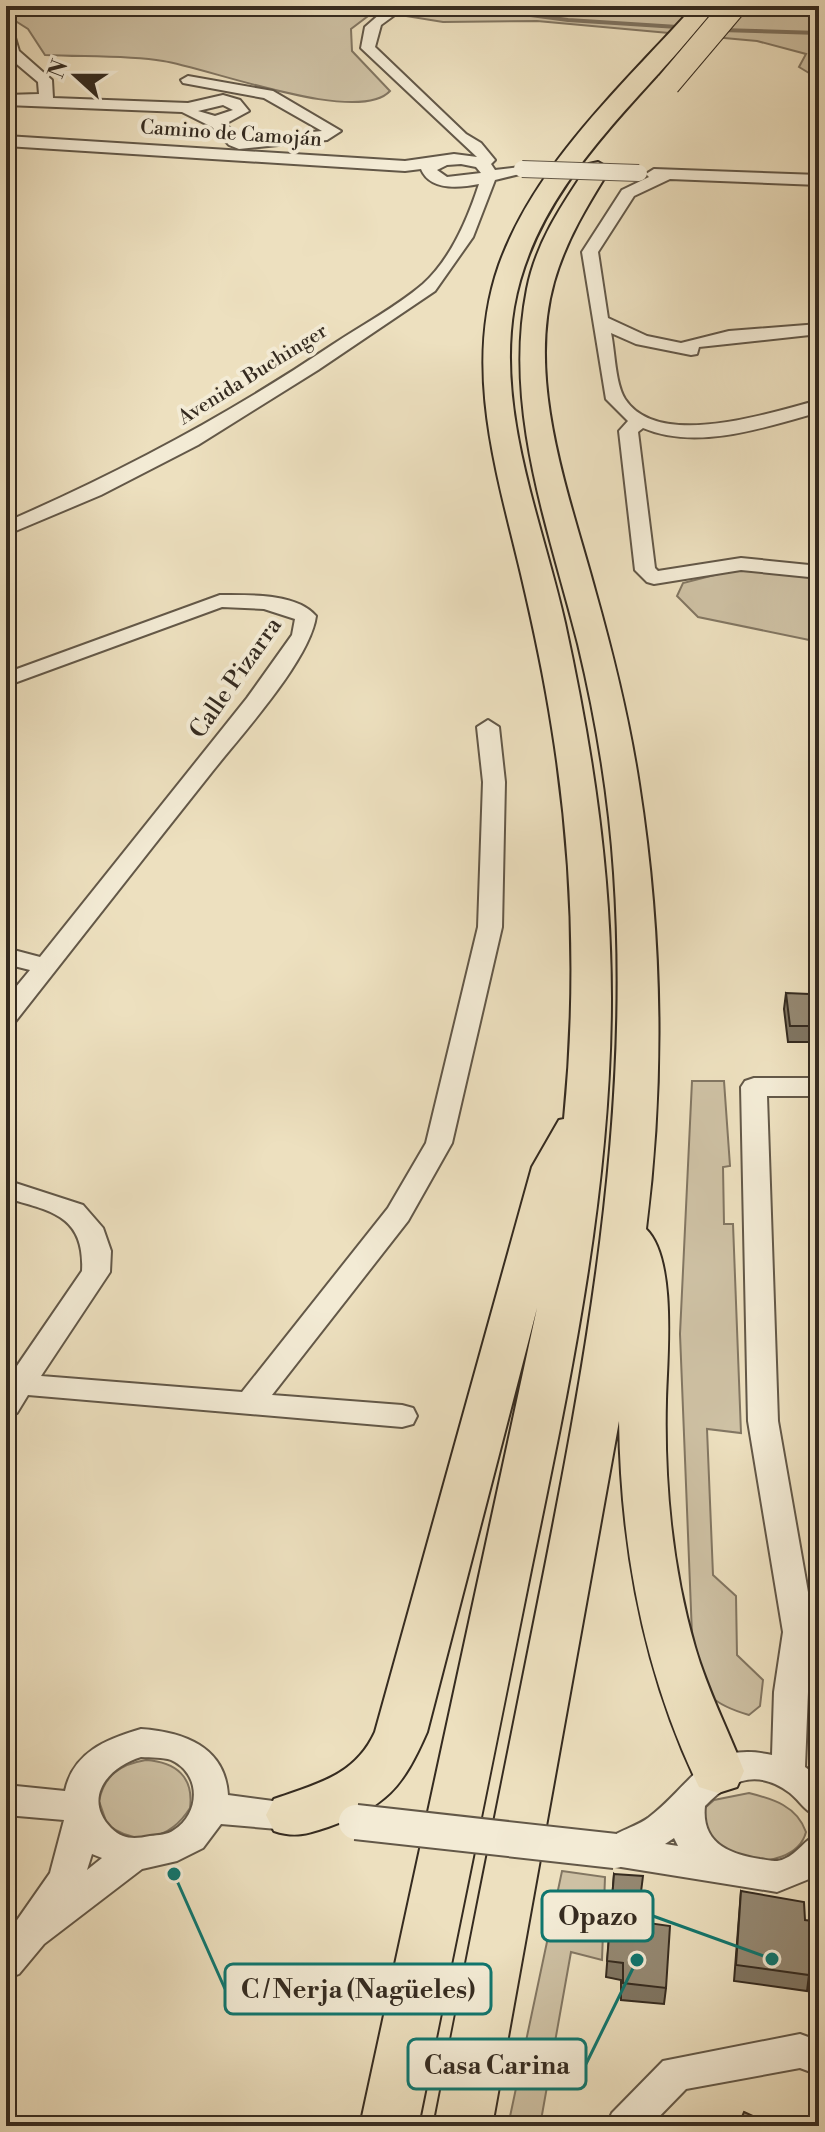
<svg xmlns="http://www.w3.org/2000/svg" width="825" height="2132" font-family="'Libre Bodoni',serif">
  <rect width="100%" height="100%" fill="#ede0bf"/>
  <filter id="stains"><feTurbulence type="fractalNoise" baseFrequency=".0025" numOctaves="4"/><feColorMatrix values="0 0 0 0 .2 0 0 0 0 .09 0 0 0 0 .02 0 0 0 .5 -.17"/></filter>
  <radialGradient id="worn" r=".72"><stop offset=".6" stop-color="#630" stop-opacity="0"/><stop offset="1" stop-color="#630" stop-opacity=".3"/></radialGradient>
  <g fill="#cec1a4" stroke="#827662" stroke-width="2">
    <path d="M 6,6 L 376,6 L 376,10 L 351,29 L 352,51 L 390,91 C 358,126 209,68 163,61 C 125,55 84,57 45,55 L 28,29 L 6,15 Z"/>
    <polygon points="417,6 704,6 819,15 819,79 799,67 806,54 757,41 537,21 443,22 400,15"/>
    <polygon points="746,567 819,577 819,642 698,617 677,596 683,583"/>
    <path d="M 692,1081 L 724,1081 L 730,1166 L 723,1167 L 724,1224 L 733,1224 L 741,1433 L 707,1429 L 713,1575 L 736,1596 L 737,1655 L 763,1680 L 760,1706 L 749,1715 C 712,1704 705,1696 693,1660 L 680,1334 Z"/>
    <path d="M 146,1760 C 176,1762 194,1777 190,1808 C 170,1840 136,1847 107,1824 L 99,1801 C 104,1775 121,1764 146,1760 Z"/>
    <path d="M 749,1793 C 773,1799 797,1806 806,1832 C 800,1856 768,1864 746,1860 C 735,1857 722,1848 711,1843 L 699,1813 L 714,1800 Z"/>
    <polygon points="562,1871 605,1877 602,1960 571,1952 540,2126 508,2126"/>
  </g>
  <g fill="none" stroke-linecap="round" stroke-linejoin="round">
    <g stroke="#7e725f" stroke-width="4">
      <polyline points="464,6 568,20 709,29"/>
      <polyline points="721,30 819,33"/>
    </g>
    <defs>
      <g id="minor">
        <path d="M 389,6 L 407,6 L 381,25 L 375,47 L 466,134 L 481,143 L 495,160 L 491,164 L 495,170 L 528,166 L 528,172 L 495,180 L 473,237 L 435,291 L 318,370 L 198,445 L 101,495 L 6,535 L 6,522 C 121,472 228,415 332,345 C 362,325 396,307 423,284 C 451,259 468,218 479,184 C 459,188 430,191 421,169 L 405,171 L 6,146 L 6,136 L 405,161 L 454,154 L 477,157 L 361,48 L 365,27 ZM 461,164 L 476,167 L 481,173 L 447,177 L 437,170 L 447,165 Z"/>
        <polygon points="725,6 819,6 819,13 732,10"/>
        <path d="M 6,27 L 13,31 L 19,51 L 52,80 L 53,98 L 188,103 L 223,95 L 240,100 L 249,111 L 225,124 L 242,139 L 322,131 L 264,98 L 183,83 L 181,80 L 188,76 L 273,91 L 341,131 L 327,140 L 239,149 L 229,145 L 212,127 L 182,112 L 6,105 L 6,95 L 39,94 L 38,82 L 6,55 ZM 223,105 L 233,110 L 215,116 L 198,111 Z"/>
        <path d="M 654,169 L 819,175 L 819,185 L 670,179 L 634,196 L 598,252 L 608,318 L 647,336 L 681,343 L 729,331 L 819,324 L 819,334 L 699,347 L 697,354 L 691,355 L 636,344 L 611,333 C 615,351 615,383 625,399 C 659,451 772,412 819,400 L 819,412 C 767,427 696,451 643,428 L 638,432 L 655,568 L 658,571 L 741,558 L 819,566 L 819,578 L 741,570 L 654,584 L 647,582 L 635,570 L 619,431 L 628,421 L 606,399 L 582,252 L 622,190 L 649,177 L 646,174 Z"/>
        <path d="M 220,595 C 248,595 297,593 316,616 C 310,660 242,734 212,772 C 146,855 81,938 15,1022 L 6,1024 L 6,999 L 30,970 L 6,964 L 6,948 L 40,957 L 247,698 L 292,635 L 295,619 L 264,609 L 222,607 L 6,686 L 6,673 Z"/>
        <path d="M 488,720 L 499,727 L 505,782 L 502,927 L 452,1143 L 408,1221 L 272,1395 L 402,1405 L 413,1408 L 417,1416 L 413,1424 L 402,1427 L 28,1395 L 17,1413 L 6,1416 L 6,1382 L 82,1271 C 85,1216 52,1211 6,1198 L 6,1180 L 83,1205 L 103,1228 L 111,1251 L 110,1272 L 41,1376 L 242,1392 L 388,1208 L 426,1143 L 478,927 L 483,782 L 477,727 Z"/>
        <path d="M 754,1078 L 819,1078 L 819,1096 L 767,1096 L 778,1421 L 815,1632 L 808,1692 L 805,1767 L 819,1777 L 819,1817 C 805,1812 801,1802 790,1793 C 757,1768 730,1780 705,1806 C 701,1843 729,1854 760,1859 C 768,1860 776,1863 784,1859 C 799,1853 804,1839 819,1834 L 819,1875 L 777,1892 L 615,1866 L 603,1862 L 598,1851 C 606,1833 631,1830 648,1818 C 692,1785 704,1740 772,1755 L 774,1692 L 783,1632 L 748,1421 L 741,1087 L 745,1081 ZM 674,1838 L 678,1846 L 665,1844 Z"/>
        <path d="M 141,1729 C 183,1732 225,1746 228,1795 L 312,1806 L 317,1816 L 312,1826 L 300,1831 L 221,1824 L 203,1848 L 177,1861 L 142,1869 L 44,1944 L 19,1974 L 6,1979 L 6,1936 L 50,1873 L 64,1820 L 6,1815 L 6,1785 L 65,1791 C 73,1752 107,1739 141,1729 ZM 141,1757 C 151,1758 163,1757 171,1760 C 202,1774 200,1814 174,1830 C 167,1835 159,1835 150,1836 C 135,1839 123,1840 111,1828 C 82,1798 108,1767 141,1757 ZM 92,1854 L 102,1858 L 87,1870 Z"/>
        <polygon points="800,2034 819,2041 819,2075 800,2068 686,2089 650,2126 606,2126 612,2113 663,2061"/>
      </g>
      <g id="highway">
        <path d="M 694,6 L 717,6 C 643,100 536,182 514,307 C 496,413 542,521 565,623 C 592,747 611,870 611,998 C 611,1191 570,1382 531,1570 C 494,1755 456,1941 418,2126 L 360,2126 L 537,1308 L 427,1732 C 403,1787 386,1807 328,1827 C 307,1834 295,1838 274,1831 L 266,1815 L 274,1799 C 316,1784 355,1776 375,1732 L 532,1167 L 559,1120 L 564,1119 C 577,988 573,858 552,728 C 544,676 533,625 521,574 C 497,473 463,368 499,265 C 535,164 624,84 694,6 Z"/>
        <path d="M 598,162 L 610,169 C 587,206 566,240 554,282 C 526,382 569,494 595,590 C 613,654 629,718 639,784 C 662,931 665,1081 646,1229 C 677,1259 667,1358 666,1400 C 664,1482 672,1568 695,1647 C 707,1689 728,1730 744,1771 L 737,1787 L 718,1793 L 699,1787 C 643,1671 621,1548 619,1421 L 492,2126 L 434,2126 C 468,1951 503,1777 538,1602 C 586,1361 631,1120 614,873 C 609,797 596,719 578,644 C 549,529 503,410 527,289 C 536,242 563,203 589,164 Z"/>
      </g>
    </defs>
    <use href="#minor" stroke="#635848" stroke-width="4"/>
    <use href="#highway" stroke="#352b20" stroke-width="4"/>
    <use href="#minor" fill="#f3ebd5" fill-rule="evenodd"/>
    <use href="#highway" fill="#ede0bf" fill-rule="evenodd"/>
    <defs>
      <polyline id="minor-bridge-far1" points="522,169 639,173"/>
      <polyline id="minor-bridge" points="356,1822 615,1851"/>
      <polyline id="highway-bridge" points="668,84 734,6"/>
    </defs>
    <use href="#minor-bridge-far1" stroke="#635848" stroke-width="18" stroke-linecap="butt"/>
    <use href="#minor-bridge" stroke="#635848" stroke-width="38" stroke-linecap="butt"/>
    <use href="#highway-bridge" stroke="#352b20" stroke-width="26" stroke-linecap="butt"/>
    <use href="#minor-bridge-far1" stroke="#f3ebd5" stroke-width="16"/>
    <use href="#minor-bridge" stroke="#f3ebd5" stroke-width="34"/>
    <use href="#highway-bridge" stroke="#ede0bf" stroke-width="24"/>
  </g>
  <g fill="#807663" stroke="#352b20" stroke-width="2">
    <polygon points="786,993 811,1007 819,1007 819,1042 788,1042 784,1009"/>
    <polygon points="614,1874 640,1900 666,1988 664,2004 621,2000 621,1980 606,1977"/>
    <polygon points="741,1891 805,1920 809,1975 807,1991 734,1981"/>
  </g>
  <g fill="#958973" stroke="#352b20" stroke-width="2">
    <polygon points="786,993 809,994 811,1007 819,1007 819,1026 790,1026"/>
    <polygon points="614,1874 643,1876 640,1900 649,1901 648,1923 670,1926 666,1988 623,1983 623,1963 607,1961"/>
    <polygon points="741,1891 804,1902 805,1920 813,1921 809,1975 736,1965"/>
    <polygon points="744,2112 775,2126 738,2126"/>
  </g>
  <g text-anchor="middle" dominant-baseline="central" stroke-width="8" stroke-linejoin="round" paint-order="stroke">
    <g font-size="20" fill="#352b20" stroke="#f3ebd5">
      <text transform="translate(231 134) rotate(4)">Camino de Camoján</text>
      <text transform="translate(253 375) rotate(-32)">Avenida Buchinger</text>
    </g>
    <g font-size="24" fill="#352b20" stroke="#f3ebd5">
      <text transform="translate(236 678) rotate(-55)">Calle Pizarra</text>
    </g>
  </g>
  <path fill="none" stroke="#0f766e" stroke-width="3" d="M772 1959L653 1916M174 1874L225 1989M637 1960L586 2064"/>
  <g fill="#0f766e" stroke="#f3ebd5" stroke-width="3">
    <circle cx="772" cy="1959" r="8"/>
    <circle cx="174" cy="1874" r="8"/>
    <circle cx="637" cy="1960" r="8"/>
  </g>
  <g fill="#f3ebd5" stroke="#0f766e" stroke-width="3">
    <rect x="542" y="1891" width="111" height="50" rx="8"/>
    <rect x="225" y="1964" width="266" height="50" rx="8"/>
    <rect x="408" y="2039" width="178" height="50" rx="8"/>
  </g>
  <g font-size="26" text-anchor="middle" font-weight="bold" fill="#352b20">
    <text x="598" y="1925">Opazo</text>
    <text x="358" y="1998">C / Nerja (Nagüeles)</text>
    <text x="497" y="2074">Casa Carina</text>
  </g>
  <rect width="825" height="2132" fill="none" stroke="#ede0bf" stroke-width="32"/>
  <rect x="8" y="8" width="809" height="2116" fill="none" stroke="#352b20" stroke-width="4"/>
  <rect x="16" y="16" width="793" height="2100" fill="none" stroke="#352b20" stroke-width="2"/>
  <g transform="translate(76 76) rotate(291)" stroke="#f3ebd5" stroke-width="6" paint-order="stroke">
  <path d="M0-6L14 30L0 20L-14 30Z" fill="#352b20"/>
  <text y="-12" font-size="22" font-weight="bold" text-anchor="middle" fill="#352b20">N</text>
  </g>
  <rect width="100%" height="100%" filter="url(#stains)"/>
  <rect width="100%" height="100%" fill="url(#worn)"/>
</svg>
